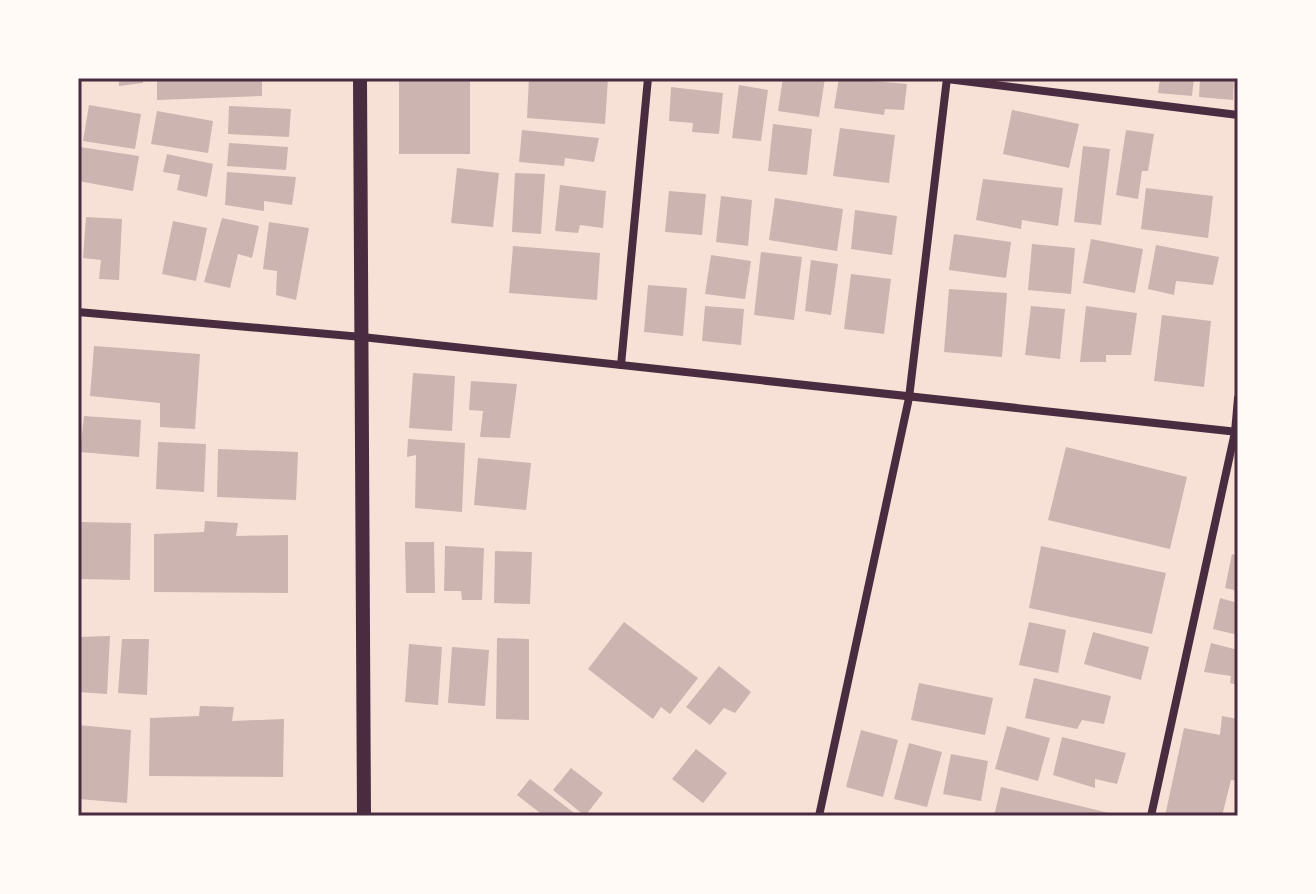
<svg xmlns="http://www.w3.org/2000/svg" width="1316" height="894" font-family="'Space Grotesk',sans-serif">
  <rect width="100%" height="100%" fill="#f7e1d7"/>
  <g fill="#ccb4b1">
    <polygon points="119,78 143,78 143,83 119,86"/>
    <polygon points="157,78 262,78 262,96 157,100"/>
    <rect x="399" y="78" width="71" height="76"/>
    <polygon points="529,78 608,79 605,124 527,118"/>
    <polygon points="783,78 825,78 819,117 778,111"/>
    <polygon points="839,78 907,84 904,110 885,109 884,115 834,108"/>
    <polygon points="1160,78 1194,78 1192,96 1158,93"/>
    <polygon points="1200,78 1234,78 1233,100 1199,97"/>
    <polygon points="739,85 768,90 761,141 732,138"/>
    <polygon points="671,87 723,93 719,134 692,132 693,123 669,121"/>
    <polygon points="89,105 141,114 135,149 83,141"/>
    <polygon points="229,106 291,109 289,137 228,134"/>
    <polygon points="1012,110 1079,124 1069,168 1003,154"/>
    <polygon points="157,111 213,121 208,153 151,144"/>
    <polygon points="773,124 812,129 807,175 768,171"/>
    <polygon points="840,128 895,135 889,183 833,176"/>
    <polygon points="522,130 599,138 594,162 565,158 564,166 519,162"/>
    <polygon points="1126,130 1154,134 1148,171 1142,171 1138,199 1116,195"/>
    <polygon points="229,143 288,147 286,170 227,166"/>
    <polygon points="1083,146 1110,149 1101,225 1074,222"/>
    <polygon points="80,147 139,156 133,191 78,181"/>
    <polygon points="167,154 213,164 207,197 177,190 180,175 163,172"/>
    <polygon points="457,168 499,173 493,227 451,223"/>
    <polygon points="227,172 296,177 292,205 264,201 264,211 225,205"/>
    <polygon points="515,173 545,174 541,234 512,232"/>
    <polygon points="983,179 1063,188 1058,226 1022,220 1021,229 976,220"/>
    <polygon points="560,185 606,191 603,228 580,225 578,233 555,231"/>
    <polygon points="1146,188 1213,196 1208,238 1141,229"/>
    <polygon points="669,191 706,194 702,235 665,232"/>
    <polygon points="721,196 752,200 748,246 716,242"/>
    <polygon points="775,198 843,209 837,251 769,240"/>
    <polygon points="855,210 897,216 892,255 851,249"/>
    <polygon points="86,217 122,219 119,280 99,279 101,260 83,258"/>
    <polygon points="222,218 259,226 252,258 238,254 230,288 204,282"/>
    <polygon points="173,221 207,228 196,281 162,274"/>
    <polygon points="269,222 309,228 296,300 276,295 277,271 263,269"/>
    <polygon points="954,234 1011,242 1006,278 949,270"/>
    <polygon points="1091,239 1143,249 1135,293 1083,283"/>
    <polygon points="1032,244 1075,248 1071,294 1028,290"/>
    <polygon points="1156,245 1219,257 1213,285 1176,281 1174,295 1148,289"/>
    <polygon points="513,246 600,253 597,300 509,293"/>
    <polygon points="761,252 802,257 794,320 754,315"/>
    <polygon points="711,255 751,261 745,299 705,294"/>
    <polygon points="811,260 838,264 831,315 805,311"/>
    <polygon points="851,274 891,279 884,334 844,329"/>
    <polygon points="648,285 687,288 683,336 644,332"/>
    <polygon points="949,289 1007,293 1002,357 944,352"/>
    <polygon points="705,306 744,309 741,345 702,341"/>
    <polygon points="1031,306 1065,309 1060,359 1025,355"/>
    <polygon points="1086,306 1137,313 1131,355 1106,355 1106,362 1080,362"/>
    <polygon points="1162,315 1211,321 1204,387 1154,381"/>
    <polygon points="94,346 200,354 195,429 160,427 160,403 90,396"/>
    <polygon points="413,373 455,376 452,431 409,428"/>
    <polygon points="471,381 517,384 510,438 480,437 483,411 469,410"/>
    <polygon points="84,416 141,420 139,457 80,452"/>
    <polygon points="408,439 465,443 462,512 415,508 416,455 407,457"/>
    <polygon points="158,442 206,444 204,492 156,489"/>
    <polygon points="1066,447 1187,477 1170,549 1048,520"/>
    <polygon points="218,449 298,452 296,500 217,497"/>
    <polygon points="478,458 531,463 526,510 474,505"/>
    <polygon points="205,521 238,523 236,536 288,535 288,593 154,592 154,534 204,532"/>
    <polygon points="78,522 131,523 130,580 78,579"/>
    <polygon points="405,542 434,542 435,593 406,593"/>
    <polygon points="445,546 484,548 482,600 462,600 461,591 444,591"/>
    <polygon points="1041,546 1166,573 1152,634 1029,608"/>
    <polygon points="495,551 532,552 530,604 494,603"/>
    <polygon points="1232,554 1238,556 1238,591 1225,588"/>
    <polygon points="1220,598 1238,603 1238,635 1213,629"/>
    <polygon points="624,622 698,678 670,714 661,707 653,719 588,669"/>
    <polygon points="1029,622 1066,630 1058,673 1019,665"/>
    <polygon points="1093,632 1149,647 1141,680 1084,664"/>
    <polygon points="110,636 107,694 78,692 78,637"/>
    <polygon points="497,638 529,639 529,720 496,719"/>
    <polygon points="122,639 149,639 147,695 118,693"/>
    <polygon points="1211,643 1238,650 1238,685 1230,683 1231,676 1204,672"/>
    <polygon points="409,644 442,647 438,705 405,702"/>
    <polygon points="452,647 489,650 485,706 448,703"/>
    <polygon points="719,666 751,692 735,713 724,708 710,725 686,707"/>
    <polygon points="1034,678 1111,696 1104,724 1082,720 1077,729 1025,718"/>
    <polygon points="919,683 993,698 985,735 911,720"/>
    <polygon points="200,706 234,707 232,721 284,719 283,777 149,776 150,718 199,716"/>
    <polygon points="1222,716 1238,719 1238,781 1231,780 1222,816 1165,816 1184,728 1220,735"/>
    <polygon points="78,725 131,730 127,803 78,799"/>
    <polygon points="1007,726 1050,738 1038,781 995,769"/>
    <polygon points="861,730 898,740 883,797 846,787"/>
    <polygon points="1062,737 1126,753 1117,784 1095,779 1095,788 1053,775"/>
    <polygon points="909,743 942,752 927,807 894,799"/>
    <polygon points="696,749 727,773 703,803 672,779"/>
    <polygon points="951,754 988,761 981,801 943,794"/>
    <polygon points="571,768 603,793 585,816 553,790"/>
    <polygon points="530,779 578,816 544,816 517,795"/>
    <polygon points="1001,787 1109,813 1109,816 994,816"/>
  </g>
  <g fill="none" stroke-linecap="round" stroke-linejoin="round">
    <g stroke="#4a2c40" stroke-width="8">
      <polyline points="947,79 1238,115"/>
      <polyline points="78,312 362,337 1238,432"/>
      <polyline points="621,365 648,78"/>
      <polyline points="819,816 909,398 947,78"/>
      <polyline points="1151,816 1235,432 1238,398"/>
    </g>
    <polyline stroke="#4a2c40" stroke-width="14" points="360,78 364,816"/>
  </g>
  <rect width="1316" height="894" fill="none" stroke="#fffaf5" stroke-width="160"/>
  <rect x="80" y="80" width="1156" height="734" fill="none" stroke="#4a2c40" stroke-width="3"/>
</svg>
